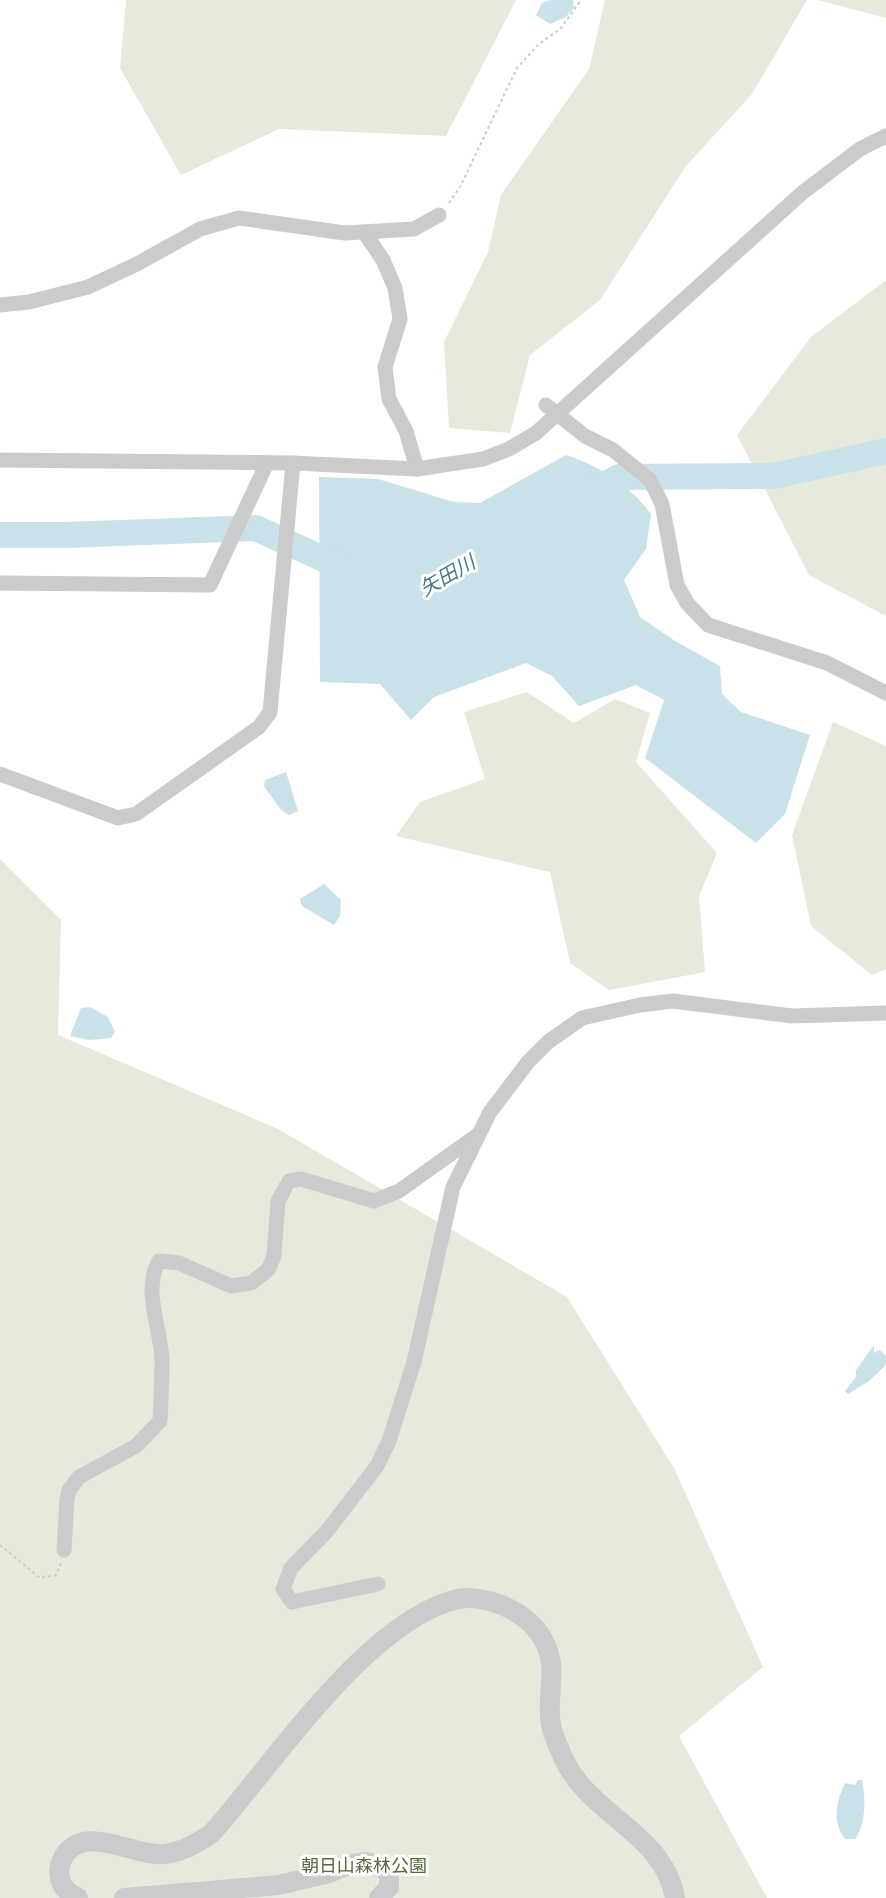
<svg xmlns="http://www.w3.org/2000/svg" width="886" height="1898" font-family="'Asap Condensed','Noto Sans JP',sans-serif">
  <rect width="100%" height="100%" fill="#fff"/>
  <g fill="#e6eadc">
    <polygon points="126,0 516,0 446,136 279,129 181,175 120,68"/>
    <polygon points="605,0 807,0 752,94 686,166 600,300 530,355 510,433 449,428 444,342 488,252 501,195 589,69"/>
    <polygon points="818,0 886,0 886,18"/>
    <polygon points="886,280 886,616 809,575 737,435 811,337"/>
    <polygon points="527,692 574,723 615,699 650,713 636,762 717,853 699,896 705,972 609,990 570,963 550,872 396,836 420,802 485,779 464,712"/>
    <polygon points="833,722 886,746 886,969 872,975 811,926 792,835"/>
    <polygon points="0,859 61,920 58,1035 278,1129 567,1297 674,1468 763,1667 679,1736 767,1898 0,1898"/>
  </g>
  <g fill="#c9e2e9">
    <polygon points="551,0 573,0 574,8 566,17 550,24 536,15 542,3"/>
    <path d="M 566,455 C 603,468 627,483 651,514 L 646,549 L 624,580 L 640,617 L 675,641 L 720,666 L 722,694 L 741,712 L 810,735 L 785,814 L 756,843 L 645,758 L 664,700 L 636,685 L 579,706 L 552,676 L 526,663 L 434,697 L 411,720 L 380,684 L 320,682 L 319,477 L 378,479 L 454,502 L 480,503 Z"/>
    <polygon points="286,772 298,811 289,815 281,810 264,786 265,780"/>
    <polygon points="324,884 341,900 340,916 334,925 302,906 300,899"/>
    <polygon points="90,1007 108,1017 115,1032 111,1038 90,1040 70,1036 81,1008"/>
    <polygon points="874,1345 874,1353 880,1350 886,1356 886,1365 869,1381 848,1394 845,1391 856,1377 856,1370"/>
    <path d="M 858,1780 L 862,1780 C 866,1797 866,1825 855,1839 L 845,1839 C 832,1822 836,1801 845,1783 L 855,1785 Z"/>
  </g>
  <g fill="none" stroke-linecap="round" stroke-linejoin="round">
    <g stroke="#c9e2e9" stroke-width="26">
      <polyline points="585,495 619,477 773,476 886,451"/>
      <polyline points="0,535 66,535 256,528 350,571"/>
    </g>
    <g stroke="#cbcbcb" stroke-width="2" stroke-dasharray="3 3" stroke-linecap="butt">
      <polyline points="449,203 460,187 517,68 538,45 561,28 581,0"/>
      <polyline points="0,1545 40,1578 56,1575 61,1563"/>
    </g>
    <g stroke="#cbcbcb" stroke-width="15">
      <polyline points="364,232 383,260 395,288 400,319 385,367 389,399 406,431 417,469"/>
      <polyline points="0,305 29,302 88,287 137,264 200,229 239,218 345,233 414,229 439,215"/>
      <polyline points="546,405 585,436 613,450 650,480 662,504 677,585 687,603 708,625 827,663 886,693"/>
      <polyline points="0,460 293,463 417,469 483,459 509,449 536,433 802,193 860,149 886,136"/>
      <polyline points="0,583 210,585 267,463"/>
      <polyline points="0,774 118,818 136,814 259,727 270,712 293,463"/>
      <path d="M 64,1550 L 67,1499 L 69,1490 L 79,1477 L 136,1446 L 160,1421 C 161,1401 162,1380 162,1360 C 161,1329 142,1289 159,1261 L 179,1263 L 231,1286 L 251,1283 L 268,1270 L 274,1256 L 278,1201 L 289,1181 L 301,1179 L 374,1201 L 399,1191 L 476,1136"/>
      <polyline points="378,1584 292,1602 283,1589 291,1568 327,1531 377,1466 389,1441 414,1362 453,1187 490,1112 528,1062 548,1042 582,1018 640,1005 673,1001 792,1016 886,1013"/>
    </g>
    <g stroke="#cbcbcb" stroke-width="20">
      <path d="M 78,1898 C 69,1894 62,1888 60,1878 C 58,1871 60,1862 64,1856 C 85,1822 135,1858 165,1854 C 182,1852 197,1843 211,1834 C 273,1765 367,1620 458,1599 C 471,1596 487,1600 499,1604 C 514,1610 529,1619 539,1633 C 562,1666 545,1690 551,1725 C 553,1736 559,1748 564,1759 C 589,1815 664,1833 675,1898"/>
      <polyline points="124,1898 279,1885 329,1873 351,1864 367,1862 386,1870 389,1876 389,1887 379,1898"/>
    </g>
  </g>
  <g text-anchor="middle" dominant-baseline="central" stroke-width="6" stroke-linejoin="round" paint-order="stroke">
    <g font-size="18" fill="#58663e" stroke="#fff">
      <text x="364" y="1865">朝日山森林公園</text>
    </g>
    <g font-size="20" font-style="italic" fill="#417b8b" stroke="#fff">
      <text transform="translate(447 575) rotate(-30)">矢田川</text>
    </g>
  </g>
</svg>
